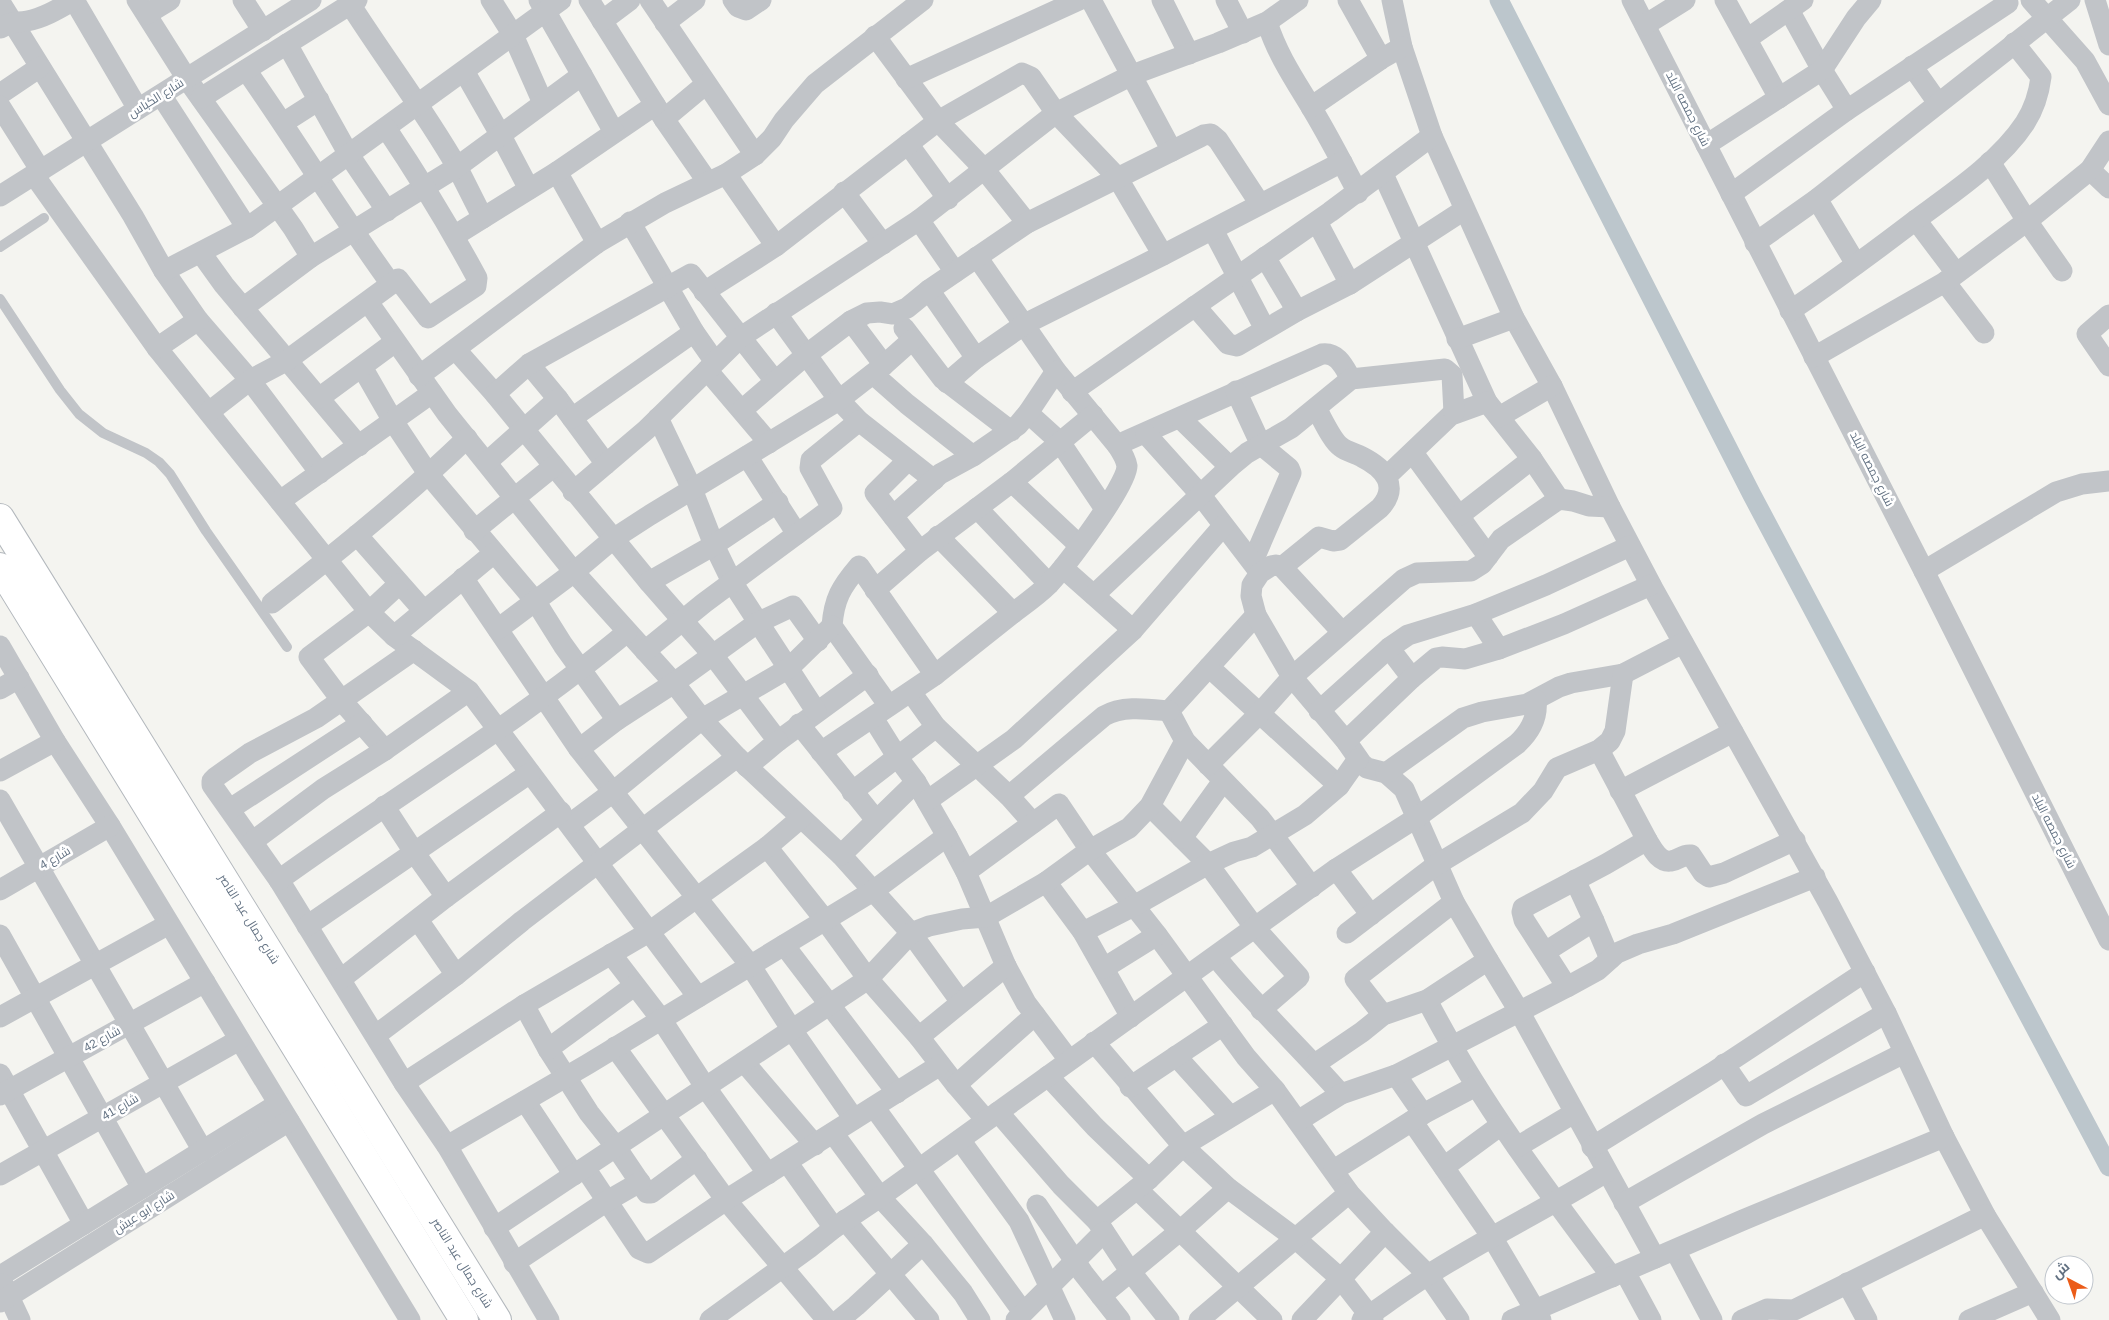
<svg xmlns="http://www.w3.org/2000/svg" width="2109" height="1320" font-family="Helvetica,Cairo,sans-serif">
  <rect width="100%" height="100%" fill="#f4f4f0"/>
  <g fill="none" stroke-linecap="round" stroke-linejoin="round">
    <polyline stroke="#bcc6cc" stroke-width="19" points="1499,0 1752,495 2109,1167"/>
    <defs>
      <g id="secondary">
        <polyline points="0,518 497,1320"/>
        <polyline points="0,567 464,1320"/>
      </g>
    </defs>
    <use href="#secondary" stroke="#b3b8bd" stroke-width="30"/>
    <g stroke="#c1c4c8" stroke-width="10">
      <polyline points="0,247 44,218"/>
      <polyline points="0,299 60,390 79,414 103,433 146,453 159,462 170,474 206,531 287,647"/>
    </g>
    <g stroke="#c1c4c8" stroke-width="21">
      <polyline points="74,0 138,109"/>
      <polyline points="137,0 187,79 293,228 311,257"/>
      <polyline points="243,0 263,31"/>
      <polyline points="491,0 513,35 543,103"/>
      <polyline points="539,0 582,75"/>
      <polyline points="589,0 664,119 707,181"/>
      <polyline points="650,0 755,155"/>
      <polyline points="733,0 738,7 746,10 761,0"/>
      <polyline points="1091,0 1172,151"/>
      <polyline points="1162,0 1189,54"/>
      <polyline points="1226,0 1243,33"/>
      <polyline points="1348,0 1381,59"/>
      <polyline points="1392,0 1402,47 1432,136 1514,318 1552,386 1610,507 1651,585 1828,902 1886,1013 1944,1137 1985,1215 2050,1320"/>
      <polyline points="1632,0 1924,571 2109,940"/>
      <polyline points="1725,0 1779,98"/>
      <polyline points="2031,0 2085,61 2109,105"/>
      <polyline points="2095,0 2109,45"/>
      <polyline points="0,2 133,216 164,271 198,320 250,380 320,473"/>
      <path d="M 350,4 C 385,59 425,111 457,167 C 466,184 474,201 483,218"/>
      <polyline points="1789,10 1822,70 1847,110"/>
      <polyline points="147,14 170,0"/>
      <polyline points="602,21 630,0"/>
      <path d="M 1267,22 C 1277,54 1294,79 1311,107 C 1328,135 1343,164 1358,193"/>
      <polyline points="665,23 695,0"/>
      <polyline points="1645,25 1685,0"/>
      <path d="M 1,28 C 12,21 15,23 27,21 C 44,18 60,8 74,0"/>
      <polyline points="875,36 938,121 984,169 1027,223"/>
      <polyline points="1747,39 1803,0"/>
      <polyline points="287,44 349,155 387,211"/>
      <polyline points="1912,66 1938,103"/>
      <path d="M 246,70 C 296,141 340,214 391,284"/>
      <polyline points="464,71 500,134 529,189"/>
      <polyline points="906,79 1079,0"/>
      <polyline points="0,94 40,67"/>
      <polyline points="161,95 247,228"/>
      <polyline points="201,98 357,0"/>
      <polyline points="0,106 41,171"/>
      <polyline points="1311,107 1381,59 1402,47"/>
      <polyline points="664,119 706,84"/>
      <polyline points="283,123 319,100"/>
      <polyline points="908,144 948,199"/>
      <polyline points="1706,145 1822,70 1856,18 1871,0"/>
      <polyline points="1990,162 2027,221 2062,271"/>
      <polyline points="2090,170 2109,188"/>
      <polyline points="557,172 597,243"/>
      <polyline points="726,174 776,246"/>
      <polyline points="1383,174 1487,402 1532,459 1559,499"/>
      <polyline points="34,175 157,348 327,560 369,612 394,636 469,691 698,997"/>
      <polyline points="844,192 883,244"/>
      <polyline points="1731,194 1847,110 2008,3"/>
      <polyline points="0,196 311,0"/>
      <polyline points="1817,199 1856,264"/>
      <polyline points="919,220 955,272"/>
      <polyline points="1916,220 1956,273"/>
      <polyline points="630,222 694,332 715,362"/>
      <polyline points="1317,222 1350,284"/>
      <polyline points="1213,230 1265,329"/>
      <polyline points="454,236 557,172 655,105"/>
      <polyline points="1755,243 1817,199 2070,0"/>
      <polyline points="201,253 224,285 359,446"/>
      <path d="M 977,257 L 1056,371 L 1117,445 L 1322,354 C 1338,352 1344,367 1351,379"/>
      <polyline points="1265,257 1297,311"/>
      <polyline points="164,271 247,228 561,0"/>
      <polyline points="1945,282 1984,333"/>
      <polyline points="929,290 976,358 1025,324 1163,255 1342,162"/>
      <polyline points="704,292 776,246 938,121 1022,73 1031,77 1056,113 1117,177 1163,255"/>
      <polyline points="368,302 447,414 574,572 674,683 702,719 737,757 841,855 911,933 961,1002"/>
      <polyline points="1195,306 1228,344 1237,346 1297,311 1350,284 1464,210"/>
      <polyline points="243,308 311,257 457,167 582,75 614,132"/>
      <path d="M 1790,311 C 1833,282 1875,251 1917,219 C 1954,192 2000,161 2025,123 C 2034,109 2039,93 2041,77 L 2014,43"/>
      <polyline points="776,313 839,400 859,421 934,480"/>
      <polyline points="2109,315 2087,334 2109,366"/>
      <polyline points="851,321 884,365"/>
      <polyline points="904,328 943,379 1011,431"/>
      <polyline points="1457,339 1514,318"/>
      <polyline points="157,348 198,320"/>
      <polyline points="456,350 495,394 649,582 712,654 778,741 868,675"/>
      <polyline points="1814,357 1945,282 2027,221 2090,170 2109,141"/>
      <polyline points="529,364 558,399 606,464"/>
      <polyline points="362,367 393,421 429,475 536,602 563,645 617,720"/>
      <polyline points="707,370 769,443"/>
      <polyline points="873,374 907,404 973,456"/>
      <polyline points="419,376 597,243 665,203 726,174 755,155 772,138 784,120 815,84 923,0"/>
      <polyline points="947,383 976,358"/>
      <polyline points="1236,391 1261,445 1289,468 1291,473 1253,561"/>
      <polyline points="1072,392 1330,212 1432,136"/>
      <polyline points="495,394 529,364 691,274 775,381"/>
      <polyline points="319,398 395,342"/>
      <polyline points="742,410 806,355 851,321 867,313 880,312 893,314 907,308 929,290 1027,223 1204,135 1211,134 1218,140 1260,204"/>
      <path d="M 209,412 L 250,380 L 286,361 L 398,279 L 428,318 L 476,286 L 477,278 C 449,226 419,177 386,128"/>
      <polyline points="1028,413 1060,442 1105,509"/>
      <polyline points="1499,417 1552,386"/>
      <polyline points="572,418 694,332"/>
      <polyline points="658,418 692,489 714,545 732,582 816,711"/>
      <polyline points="1180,418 1230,467"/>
      <polyline points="1146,434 1199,493 1258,570"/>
      <polyline points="1413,453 1488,556"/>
      <polyline points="747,456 797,534"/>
      <polyline points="908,460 875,493 920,551"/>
      <polyline points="487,462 558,399"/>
      <polyline points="1387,476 1451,415 1487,402"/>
      <polyline points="1012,482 1079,545"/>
      <polyline points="573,492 646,430 741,337 919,220 1056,113 1132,75 1218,43 1267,22 1298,0"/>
      <polyline points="280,501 432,393"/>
      <polyline points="977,508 1049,584"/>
      <polyline points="1460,515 1532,459"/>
      <polyline points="893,516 940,474 973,456 1018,425 1028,413 1056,371"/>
      <polyline points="474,531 554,466"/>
      <polyline points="357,535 424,611"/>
      <path d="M 938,536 L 1013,613 C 1025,604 1038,595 1049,584 C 1064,568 1127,486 1127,466 C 1126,459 1121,451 1117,445"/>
      <path d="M 1282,567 L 1319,537 L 1333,541 L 1340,540 L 1380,508 C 1400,486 1384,468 1362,457 C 1356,453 1347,452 1341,447 C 1332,441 1322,418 1316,408"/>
      <polyline points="1063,568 1133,630"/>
      <polyline points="1924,571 2056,492 2082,484 2109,481"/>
      <polyline points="463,578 579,749 750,965 792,1030 854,1119"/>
      <polyline points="649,582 714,545 778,502"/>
      <polyline points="875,590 920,551 1012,482 1093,415"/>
      <polyline points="1094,595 1230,467 1247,453 1291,428 1351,379 1445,369 1452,375 1454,413"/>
      <path d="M 272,603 C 339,551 406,497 467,438"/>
      <polyline points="1476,614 1499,649"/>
      <polyline points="1256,615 1209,667 1339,786"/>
      <polyline points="498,629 574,572 613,539 650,515 839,400 884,365 912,340"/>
      <polyline points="1342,632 1282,567 1276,565 1271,566 1260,573 1252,585 1251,596 1256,615 1292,677 1346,741 1362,764 1367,768 1386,773 1404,789 1454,902 1488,960"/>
      <polyline points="394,636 494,553"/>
      <polyline points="0,646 55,741 110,826 410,1320"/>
      <polyline points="1389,648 1412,678"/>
      <polyline points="414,650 316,718 250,753 216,777 212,781 212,785 279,880 404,1083 447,1146 549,1320"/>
      <polyline points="645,651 704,603 832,508 810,468 811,460 859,421"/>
      <polyline points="935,675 1013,613"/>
      <polyline points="0,689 19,678"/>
      <polyline points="911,692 936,727 1009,796 1033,823"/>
      <polyline points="1169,711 1185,741 1260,818 1312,887"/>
      <polyline points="1169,711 1209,667"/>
      <polyline points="1319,711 1389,648 1408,635 1476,614 1546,585 1630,546"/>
      <polyline points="873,718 898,758 916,782 947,836 966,872 1006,966 1026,1003 1069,1060"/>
      <polyline points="799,724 876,820"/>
      <polyline points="1346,741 1412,678 1436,658 1442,657 1465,659 1499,649 1564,624 1651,585"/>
      <polyline points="579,749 617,720 674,683 757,623 793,606 818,641"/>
      <polyline points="385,750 342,701 309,657 369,612 399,584"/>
      <path d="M 821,752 L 935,675 L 859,566 C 841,587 834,599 832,626 L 889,706"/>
      <polyline points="1208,765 1259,714 1292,677 1404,579 1417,573 1471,571 1482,564 1501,539 1559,499 1573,501 1589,506 1610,507"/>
      <polyline points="747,767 778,741"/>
      <polyline points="0,771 55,741"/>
      <polyline points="1386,773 1463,718 1482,712 1527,704 1559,687 1571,683 1623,674 1683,643"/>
      <polyline points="1620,791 1733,732"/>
      <polyline points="852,792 936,727"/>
      <path d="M 1009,796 L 1104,716 C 1123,705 1148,709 1169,711"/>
      <polyline points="0,800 203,1151"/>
      <polyline points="927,801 1014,739 1133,630 1223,526"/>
      <polyline points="1150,806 1208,864 1255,928 1299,977 1261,1010"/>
      <polyline points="230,809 362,723"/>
      <polyline points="570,824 613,792 702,719 789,668 832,626"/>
      <polyline points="1182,838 1223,781"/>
      <path d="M 1647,840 C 1652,848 1659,863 1671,861 C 1679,860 1682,854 1691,855 L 1703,873 L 1709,877 L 1724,873 L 1795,840"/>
      <polyline points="253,841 323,789 385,750 469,691"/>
      <polyline points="767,847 825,920 868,979 919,1037 956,1085 986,1120"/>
      <polyline points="841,855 916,782"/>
      <polyline points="1336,869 1371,915"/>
      <polyline points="966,872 1059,804 1090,850 1157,935 1246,1057 1275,1090 1349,1193 1385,1232 1428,1275 1459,1320"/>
      <path d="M 279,880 C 394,797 518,723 627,632"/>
      <polyline points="1575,880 1594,921"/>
      <polyline points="1046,882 1083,932 1131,1017"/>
      <polyline points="0,890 110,826"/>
      <polyline points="446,897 561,812"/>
      <polyline points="418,920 456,975"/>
      <polyline points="307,926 530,773"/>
      <polyline points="1083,932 1134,906 1208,864 1234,852 1252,847 1305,815 1339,786 1358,759"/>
      <polyline points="1347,933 1436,865 1522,813 1543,791 1557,768 1599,750 1610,741 1615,731 1623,674"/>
      <polyline points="0,935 142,1188"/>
      <polyline points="784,945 897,1093"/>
      <polyline points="1545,952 1594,921 1610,959"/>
      <polyline points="611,954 661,1019 706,1088 768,1174"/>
      <path d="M 1216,957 C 1255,1006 1300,1047 1341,1094"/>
      <polyline points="1104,968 1157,935"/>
      <polyline points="341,979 446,897 414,852 384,806"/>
      <polyline points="1567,987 1524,920 1522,912 1523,908 1606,864 1647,840 1599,750"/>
      <path d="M 1427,1000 C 1478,1099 1545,1188 1612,1277"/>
      <polyline points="524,1005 548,1049 589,1113 616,1147 647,1193 651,1193 697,1159"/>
      <polyline points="1383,1015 1355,979 1454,902"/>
      <polyline points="0,1017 169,924"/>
      <polyline points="376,1035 456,975 522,921 737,757"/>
      <polyline points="919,1037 1006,966"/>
      <polyline points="1094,1042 1183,1146 1228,1188 1295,1238 1341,1279 1373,1320"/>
      <polyline points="615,1047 726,1200 827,1320"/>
      <polyline points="548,1049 634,986"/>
      <polyline points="1176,1056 1230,1116"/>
      <polyline points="744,1062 815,1145"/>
      <polyline points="1315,1064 1362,1032 1383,1015 1427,1000 1488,960 1519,1011 1655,1258"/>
      <polyline points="1724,1064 1746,1096 1886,1013"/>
      <polyline points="0,1074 84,1224"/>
      <polyline points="1396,1075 1423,1114"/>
      <polyline points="1048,1076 1095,1127 1149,1179"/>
      <polyline points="404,1083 524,1005 649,932 767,847 801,818"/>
      <polyline points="956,1085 1035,1015"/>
      <polyline points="1130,1087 1223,1025"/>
      <polyline points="0,1095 205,982"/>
      <polyline points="525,1101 574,1175"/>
      <polyline points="874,1107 1023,1312"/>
      <polyline points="998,1112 1061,1185 1097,1221 1130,1271 1169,1320"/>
      <polyline points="1298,1121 1341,1094 1396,1075 1567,987 1598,970 1617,953 1638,944 1673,934 1815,877"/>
      <polyline points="1412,1121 1492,1237 1541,1320"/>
      <polyline points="833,1133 880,1197 923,1244 963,1293 980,1320"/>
      <polyline points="960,1140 1019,1221 1065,1320"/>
      <polyline points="447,1146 588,1064 873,891 947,836"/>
      <polyline points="1517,1147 1574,1113"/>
      <polyline points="1592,1147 1712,1073 1865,972"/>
      <polyline points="787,1162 834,1228"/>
      <polyline points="1444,1167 1501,1125"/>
      <polyline points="585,1168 639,1249 648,1253 726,1200 940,1065"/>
      <polyline points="1334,1170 1423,1114 1476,1086"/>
      <polyline points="0,1175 239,1040"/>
      <polyline points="1137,1189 1272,1320"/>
      <polyline points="1624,1203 1763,1124 1904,1053"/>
      <polyline points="1037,1205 1083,1273 1120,1320"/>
      <polyline points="845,1220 929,1320"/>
      <polyline points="1097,1221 1149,1179 1183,1146 1275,1090"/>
      <polyline points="494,1228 868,979 911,933 929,926 962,919 986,917 1046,882 1090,850 1129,828 1150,806 1185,741"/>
      <polyline points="1675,1250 1712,1320"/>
      <polyline points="514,1263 607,1201 640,1182"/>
      <polyline points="1625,1272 1651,1320"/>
      <polyline points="0,1276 278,1104"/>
      <polyline points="1847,1283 1867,1320"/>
      <polyline points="3,1284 20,1320"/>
      <polyline points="1101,1296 1181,1230 1228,1188"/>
      <polyline points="0,1302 289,1121"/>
      <path d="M 710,1320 L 809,1248 L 834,1228 L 880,1197 L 1336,869 L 1416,818 L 1517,744 C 1530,732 1538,717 1536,700"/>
      <polyline points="839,1320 856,1306 923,1244"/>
      <polyline points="1016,1320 1104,1232"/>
      <polyline points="1199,1320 1349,1193"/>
      <polyline points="1302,1320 1385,1232"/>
      <path d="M 1362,1320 C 1384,1305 1406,1289 1428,1275 C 1486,1238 1548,1208 1606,1172"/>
      <polyline points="1512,1320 1743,1220 1944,1137"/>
      <polyline points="1742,1320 1767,1309 1794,1310 1985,1215"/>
      <polyline points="1969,1320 2033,1292"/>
    </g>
    <use href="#secondary" stroke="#fff" stroke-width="28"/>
  </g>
  <g text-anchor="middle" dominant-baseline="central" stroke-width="5" stroke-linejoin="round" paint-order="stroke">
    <g font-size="12" fill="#627182" stroke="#fff">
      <text transform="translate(156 98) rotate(-32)">شارع الكباس</text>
      <text transform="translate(1688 109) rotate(63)">شارع جمصه البلد</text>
      <text transform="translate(1872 469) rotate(63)">شارع جمصه البلد</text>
      <text transform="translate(2054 831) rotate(63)">شارع جمصه البلد</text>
      <text transform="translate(55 858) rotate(-30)">شارع 4</text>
      <text transform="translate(249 919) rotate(58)">شارع جمال عبد الناصر</text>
      <text transform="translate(102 1039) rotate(-29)">شارع 42</text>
      <text transform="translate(120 1107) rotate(-30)">شارع 41</text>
      <text transform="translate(144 1212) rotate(-32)">شارع ابو عيش</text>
      <text transform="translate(462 1263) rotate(58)">شارع جمال عبد الناصر</text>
    </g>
  </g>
  <g transform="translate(2069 1280) rotate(319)"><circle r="24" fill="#ffffff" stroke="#c0c6cd"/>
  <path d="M0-4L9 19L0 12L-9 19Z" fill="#eb5c19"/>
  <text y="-8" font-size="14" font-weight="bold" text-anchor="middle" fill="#627182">ش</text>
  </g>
</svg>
